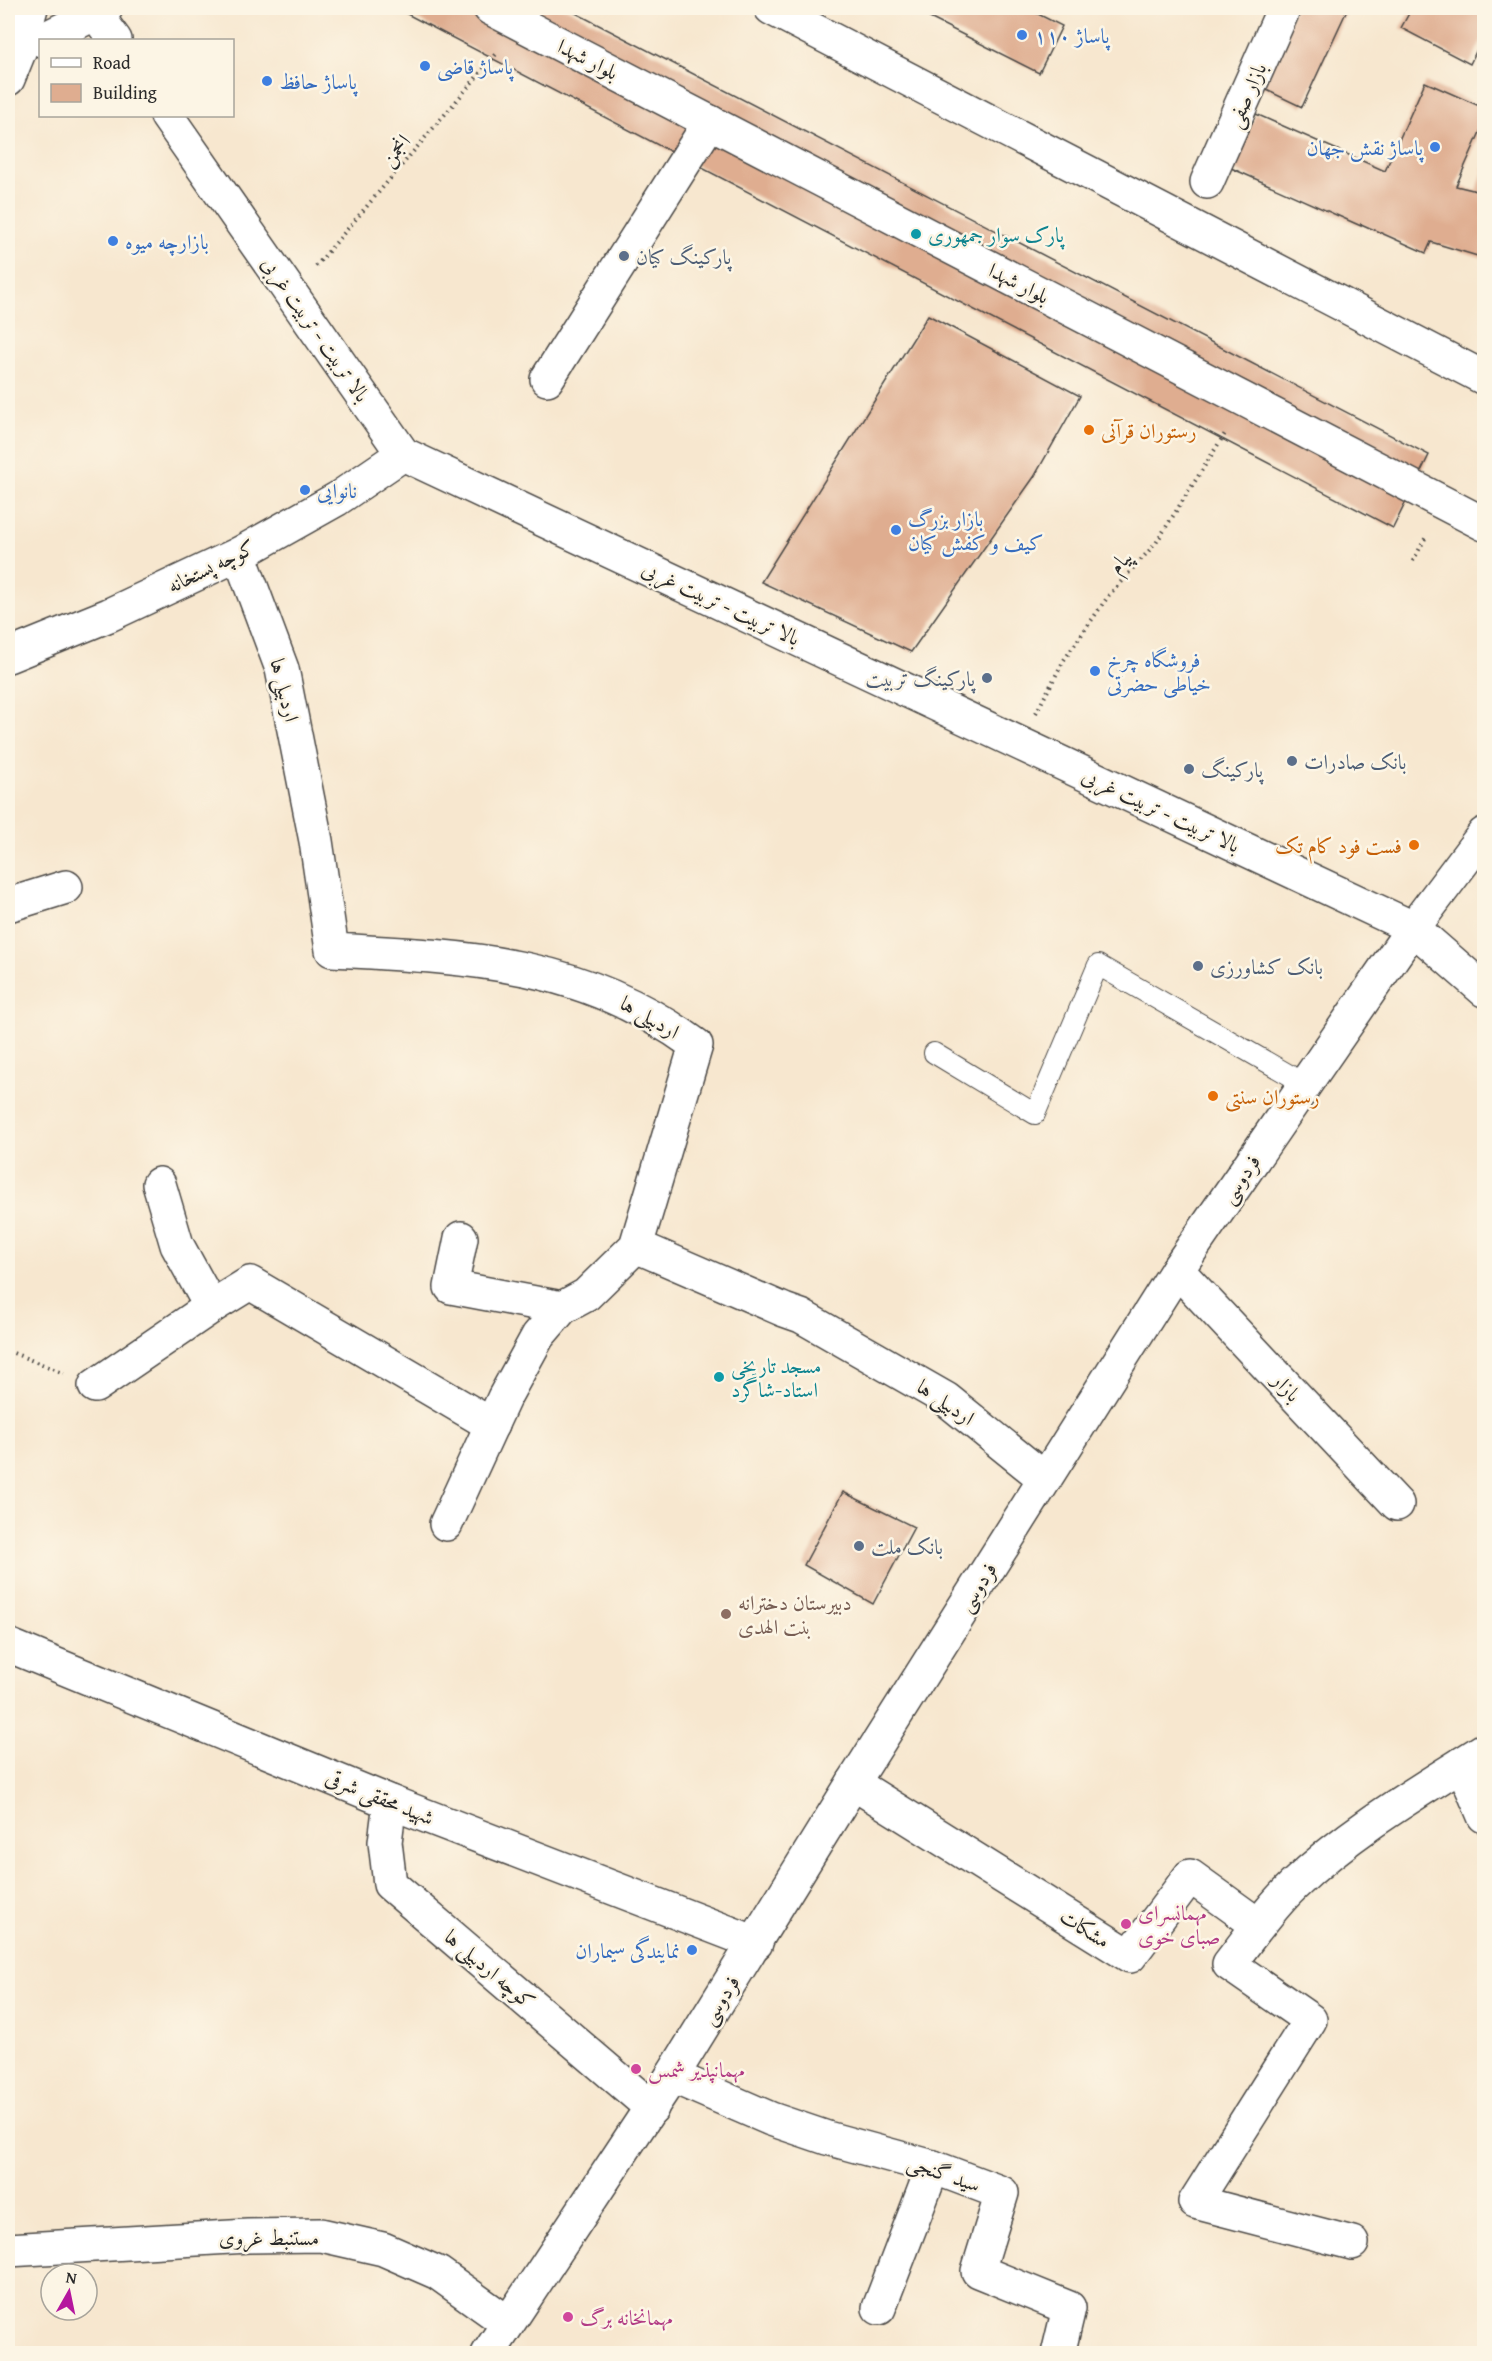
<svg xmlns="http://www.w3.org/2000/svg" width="1492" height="2361" font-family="'Gentium Book Plus',Amiri,serif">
  <rect width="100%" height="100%" fill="#fcf5e5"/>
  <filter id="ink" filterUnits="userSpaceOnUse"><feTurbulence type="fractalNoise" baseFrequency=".0167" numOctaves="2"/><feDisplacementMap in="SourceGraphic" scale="12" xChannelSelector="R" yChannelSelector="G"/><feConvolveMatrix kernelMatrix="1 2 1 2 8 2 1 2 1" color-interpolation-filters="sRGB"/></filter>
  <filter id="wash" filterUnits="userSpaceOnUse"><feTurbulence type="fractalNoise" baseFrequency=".008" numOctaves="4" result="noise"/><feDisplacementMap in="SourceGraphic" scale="24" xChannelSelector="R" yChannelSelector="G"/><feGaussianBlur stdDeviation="1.35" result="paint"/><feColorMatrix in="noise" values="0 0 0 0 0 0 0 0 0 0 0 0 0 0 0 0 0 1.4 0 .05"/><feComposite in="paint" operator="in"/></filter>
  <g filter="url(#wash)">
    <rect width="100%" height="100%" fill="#f7e7cf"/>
    <g id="blocks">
      <g fill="#dfad90">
        <polygon points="409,8 566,8 1429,455 1393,528 405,13"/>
        <polygon points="910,8 1026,8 1062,26 1039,73"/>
        <polygon points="1295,8 1348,8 1302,107 1258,86"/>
        <polygon points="1412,8 1484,8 1484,35 1470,64 1401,28"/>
        <polygon points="1425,82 1484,108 1484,123 1456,186 1477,191 1484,167 1484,258 1431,242 1426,253 1361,224 1361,226 1231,168 1256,114 1385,171"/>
        <polygon points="928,315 1080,396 1034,477 911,652 761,582"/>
        <polygon points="843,1492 914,1527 873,1604 804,1565"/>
      </g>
    </g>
  </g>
  <g filter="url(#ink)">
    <use href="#blocks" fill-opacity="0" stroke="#4a4744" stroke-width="1.5"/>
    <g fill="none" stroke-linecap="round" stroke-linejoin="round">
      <defs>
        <polyline id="lane" points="934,1053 1035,1114 1098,965 1305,1084"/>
        <g id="street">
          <polyline points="96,14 115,40"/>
          <polyline points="167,116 403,454 1413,928 1484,990"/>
          <polyline points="1207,182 1284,8"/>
          <polyline points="547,379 710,122"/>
          <path d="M 239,554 L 282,669 L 316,841 L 332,950 C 468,957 582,961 696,1045 L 636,1246 L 586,1295 L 562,1308 L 538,1336 L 504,1398 L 446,1524"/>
          <polyline points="8,656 109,615 239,554 337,499 403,454"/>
          <polyline points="8,905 66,887"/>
          <polyline points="159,1184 177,1245 211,1307"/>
          <polyline points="461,1238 451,1287 562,1308"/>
          <polyline points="636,1246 784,1310 801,1316 946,1399 1045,1479"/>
          <polyline points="1177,1270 1397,1504"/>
          <polyline points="95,1386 211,1307 250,1283 492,1425"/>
          <polyline points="1462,1764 1484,1816"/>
          <polyline points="853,1783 1130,1956 1190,1876 1258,1925"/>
          <polyline points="390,1802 385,1842 390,1884 652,2108"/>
          <polyline points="672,2076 771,2119 827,2138 933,2167 1002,2193 978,2271 1069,2308 1058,2354"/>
          <path d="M 1352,2243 L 1195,2202 L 1310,2020 L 1229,1964 C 1250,1937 1269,1909 1293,1886 C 1349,1832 1419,1791 1484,1750"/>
          <polyline points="8,2250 248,2236 321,2235 383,2249 438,2273 508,2323"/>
          <polyline points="879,2308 933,2167"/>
        </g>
        <polyline id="secondary" points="8,1645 390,1802 756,1943"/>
        <g id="primary">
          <polyline points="490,8 1484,524"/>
          <polyline points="771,8 1484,378"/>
          <polyline points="42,40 106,8"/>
          <polyline points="8,79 19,52 31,8"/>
          <polyline points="488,2354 672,2076 853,1783 1177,1270 1413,928 1484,834"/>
        </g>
      </defs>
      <use href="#lane" stroke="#4a4744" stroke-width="22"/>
      <use href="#street" stroke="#4a4744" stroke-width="36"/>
      <use href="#secondary" stroke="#4a4744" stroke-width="36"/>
      <use href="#primary" stroke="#4a4744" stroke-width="36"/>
      <g stroke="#4a4744" stroke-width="4" stroke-dasharray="1.5 4.5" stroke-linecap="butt">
        <polyline points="316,266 498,52"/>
        <polyline points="1413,561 1427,535"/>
        <polyline points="1036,713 1064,660 1109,595 1156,543 1226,432"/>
        <polyline points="8,1351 64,1373"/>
      </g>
      <use href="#lane" stroke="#fff" stroke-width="20"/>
      <use href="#street" stroke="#fff" stroke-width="33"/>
      <use href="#secondary" stroke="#fff" stroke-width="33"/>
      <use href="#primary" stroke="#fff" stroke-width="33"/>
    </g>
  </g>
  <g fill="#3f7fe0" stroke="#fcf5e5" stroke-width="2">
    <circle cx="1022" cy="35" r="6"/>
    <circle cx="425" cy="66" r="6"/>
    <circle cx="267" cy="81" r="6"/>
    <circle cx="1435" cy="147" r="6"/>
    <circle cx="113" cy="241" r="6"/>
    <circle cx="305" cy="490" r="6"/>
    <circle cx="896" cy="530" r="6"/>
    <circle cx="1095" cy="671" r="6"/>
    <circle cx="692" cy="1950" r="6"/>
  </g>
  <g fill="#0f9aa8" stroke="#fcf5e5" stroke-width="2">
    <circle cx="916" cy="234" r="6"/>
    <circle cx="719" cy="1377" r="6"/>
  </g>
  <g fill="#5c6f8a" stroke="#fcf5e5" stroke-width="2">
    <circle cx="624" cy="256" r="6"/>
    <circle cx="987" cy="678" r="6"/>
    <circle cx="1292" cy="761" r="6"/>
    <circle cx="1189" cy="769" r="6"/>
    <circle cx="1198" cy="966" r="6"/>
    <circle cx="859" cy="1546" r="6"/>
  </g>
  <g fill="#e8710a" stroke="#fcf5e5" stroke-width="2">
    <circle cx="1089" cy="430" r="6"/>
    <circle cx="1414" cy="845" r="6"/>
    <circle cx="1213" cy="1096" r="6"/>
  </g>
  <circle fill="#8d6e63" stroke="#fcf5e5" stroke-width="2" cx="726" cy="1614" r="6"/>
  <g fill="#d1479c" stroke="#fcf5e5" stroke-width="2">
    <circle cx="1126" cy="1924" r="6"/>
    <circle cx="636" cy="2069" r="6"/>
    <circle cx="568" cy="2317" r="6"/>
  </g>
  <g text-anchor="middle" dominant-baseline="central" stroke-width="5" stroke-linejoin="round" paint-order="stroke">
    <g font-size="21" fill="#366cbe" stroke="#fcf5e5" text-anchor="start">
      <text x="1034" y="35">پاساژ ۱۱۰</text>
      <text x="437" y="66">پاساژ قاضی</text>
      <text x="279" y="81">پاساژ حافظ</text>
      <text x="1423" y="147" text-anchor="end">پاساژ نقش جهان</text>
      <text x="125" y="241">بازارچه میوه</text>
      <text x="317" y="490">نانوایی</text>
      <text x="908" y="518">بازار بزرگ<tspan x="908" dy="24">کیف و کفش کیان</tspan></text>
      <text x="1107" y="659">فروشگاه چرخ<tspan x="1107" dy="24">خیاطی حضرتی</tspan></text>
      <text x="680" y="1950" text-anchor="end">نمایندگی سیماران</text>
    </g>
    <g font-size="21" fill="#2b2b2b" stroke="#fcf5e5">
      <text transform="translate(588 59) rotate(27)">بلوار شهدا</text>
      <text transform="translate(1246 95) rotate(-66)">بازار صفی</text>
      <text transform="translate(395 150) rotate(-50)">انجمن</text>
      <text transform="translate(1019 283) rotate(27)">بلوار شهدا</text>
      <text transform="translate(316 329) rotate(55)">بالا تربیت - تربیت غربی</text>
      <text transform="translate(1120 561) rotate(-48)">پیام</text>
      <text transform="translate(211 566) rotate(-26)">کوچه پستخانه</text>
      <text transform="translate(721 603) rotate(25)">بالا تربیت - تربیت غربی</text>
      <text transform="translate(285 690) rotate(76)">اردبیلی ها</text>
      <text transform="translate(1161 810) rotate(25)">بالا تربیت - تربیت غربی</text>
      <text transform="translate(650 1017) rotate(30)">اردبیلی ها</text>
      <text transform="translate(1240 1179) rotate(-56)">فردوسی</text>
      <text transform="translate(1287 1387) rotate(47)">بازار</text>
      <text transform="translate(946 1402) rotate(34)">اردبیلی ها</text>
      <text transform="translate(977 1587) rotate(-58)">فردوسی</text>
      <text transform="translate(380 1797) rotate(22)">شهید محققی شرقی</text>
      <text transform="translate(1085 1928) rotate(32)">مشکات</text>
      <text transform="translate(490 1969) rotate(40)">کوچه اردبیلی ها</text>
      <text transform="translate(720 2000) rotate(-58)">فردوسی</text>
      <text transform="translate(944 2173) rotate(19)">سید گنجی</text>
      <text x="269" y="2237">مستنبط غروی</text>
    </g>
    <g font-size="21" fill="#0d838f" stroke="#fcf5e5" text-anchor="start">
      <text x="928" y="234">پارک سوار جمهوری</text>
      <text x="731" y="1365">مسجد تاریخی<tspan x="731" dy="24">استاد-شاگرد</tspan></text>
    </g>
    <g font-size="21" fill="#4e5e75" stroke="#fcf5e5" text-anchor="start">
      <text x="636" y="256">پارکینگ کیان</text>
      <text x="975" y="678" text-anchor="end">پارکینگ تربیت</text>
      <text x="1304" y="761">بانک صادرات</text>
      <text x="1201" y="769">پارکینگ</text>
      <text x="1210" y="966">بانک کشاورزی</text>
      <text x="871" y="1546">بانک ملت</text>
    </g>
    <g font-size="21" fill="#c56008" stroke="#fcf5e5" text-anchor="start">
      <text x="1101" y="430">رستوران قرآنی</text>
      <text x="1402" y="845" text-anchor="end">فست فود کام تک</text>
      <text x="1225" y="1096">رستوران سنتی</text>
    </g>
    <g font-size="21" fill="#785e54" stroke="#fcf5e5" text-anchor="start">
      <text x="738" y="1602">دبیرستان دخترانه<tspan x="738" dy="24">بنت الهدی</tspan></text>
    </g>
    <g font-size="21" fill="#b23c85" stroke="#fcf5e5" text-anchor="start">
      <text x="1138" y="1912">مهمانسرای<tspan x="1138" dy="24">صبای خوی</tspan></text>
      <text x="648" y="2069">مهمانپذیر شمس</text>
      <text x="580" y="2317">مهمانخانه برگ</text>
    </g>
  </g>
  <rect width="1492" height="2361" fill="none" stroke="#fcf5e5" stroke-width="30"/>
  <rect x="39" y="39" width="195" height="78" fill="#fcf5e5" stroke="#a8a49b" stroke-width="1.5"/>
  <rect x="51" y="58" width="30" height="9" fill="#ffffff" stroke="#a8a49b" stroke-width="1.5"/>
  <text x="93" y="69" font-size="18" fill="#2b2b2b">Road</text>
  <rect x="51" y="84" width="30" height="18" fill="#dfad90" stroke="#a8a49b" stroke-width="1.5"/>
  <text x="93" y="99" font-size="18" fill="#2b2b2b">Building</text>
  <g transform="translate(69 2292) rotate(9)"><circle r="28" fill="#fcf5e5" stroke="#a8a49b" stroke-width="1.5"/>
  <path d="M0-4.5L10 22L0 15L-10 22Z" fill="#b5179e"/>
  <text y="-9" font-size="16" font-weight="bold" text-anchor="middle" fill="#2b2b2b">N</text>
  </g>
</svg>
